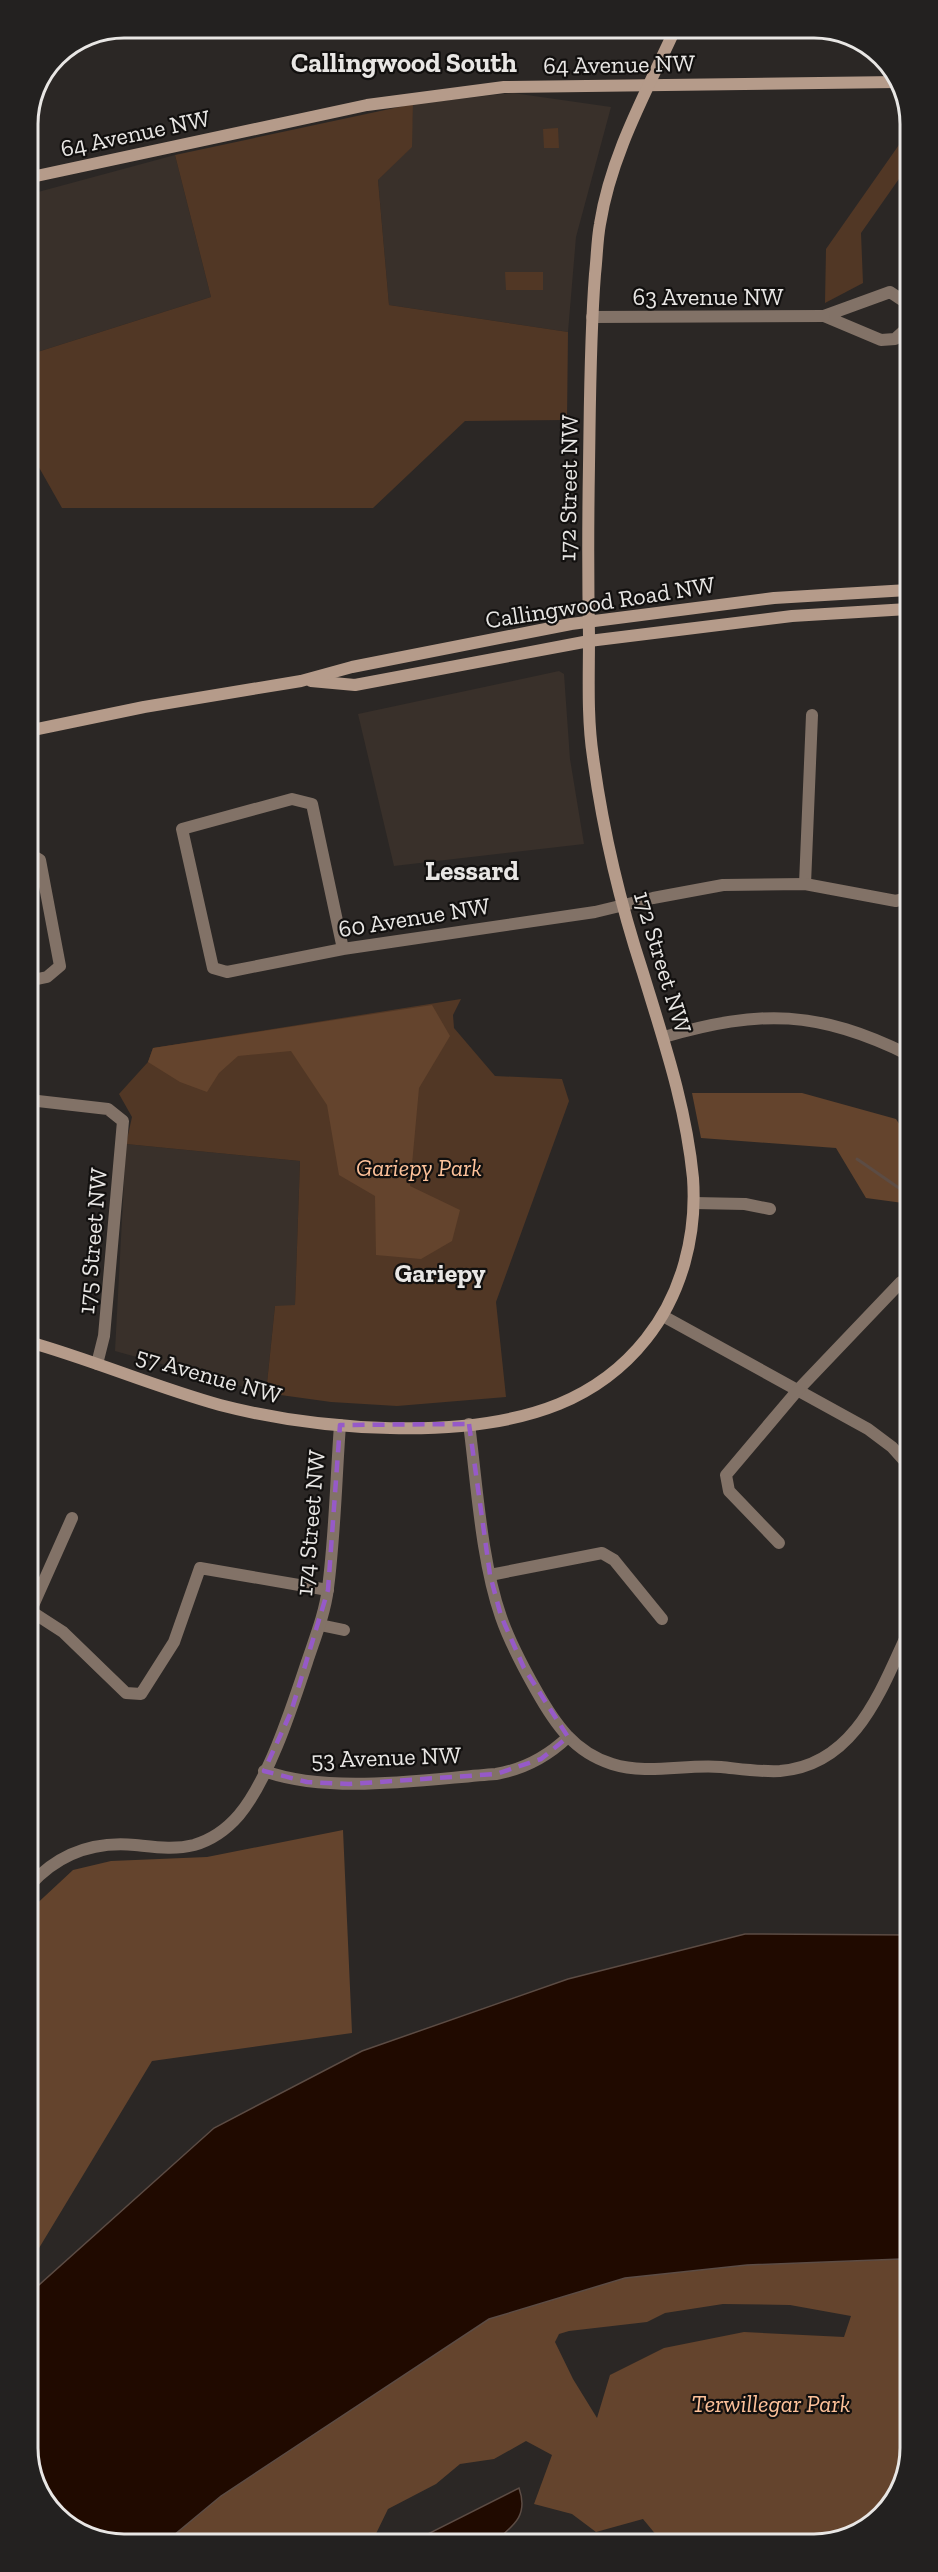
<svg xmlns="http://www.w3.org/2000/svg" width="938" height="2572" font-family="'Zilla Slab',serif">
  <rect width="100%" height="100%" fill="#2b2725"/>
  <g fill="#39302a">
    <polygon points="513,93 611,107 576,237 568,332 389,305 378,180 411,147 413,104"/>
    <polygon points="175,155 211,297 28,355 27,195"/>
    <polygon points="559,671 564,674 570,759 584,844 394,866 358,714"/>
    <polygon points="126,1144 300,1161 295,1306 275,1306 266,1393 115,1351"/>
  </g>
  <g fill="#513725">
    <polygon points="413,104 412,147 378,180 389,305 568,332 567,420 465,421 373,508 62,508 28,448 28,355 211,297 175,155"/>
    <polygon points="558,128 559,148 544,148 543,129"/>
    <polygon points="908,132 908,166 861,233 863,283 825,303 826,249"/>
    <polygon points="505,272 543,272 543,290 506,290"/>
    <polygon points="461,999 453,1015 454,1028 495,1076 562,1079 569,1101 496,1302 506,1397 397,1406 331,1402 266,1393 275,1306 295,1305 300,1161 126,1144 132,1117 119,1094 148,1062 153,1048"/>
  </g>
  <g fill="#64442d" fill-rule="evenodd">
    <polygon points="432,1005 450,1036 419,1088 410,1186 460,1210 452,1241 421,1259 376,1255 375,1196 339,1175 327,1105 291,1051 238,1056 219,1073 207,1092 180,1082 148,1062 153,1048"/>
    <polygon points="692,1093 802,1093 896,1119 909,1139 909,1207 903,1203 866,1198 836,1148 701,1138"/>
    <polygon points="343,1830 352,2033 152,2061 30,2263 30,1910 73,1870 111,1861 207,1857"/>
    <path d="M 901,2259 L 911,2261 L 911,2449 L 891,2507 L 840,2542 L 662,2542 L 643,2519 L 596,2532 L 572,2514 L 534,2504 L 552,2455 L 526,2441 L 494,2459 L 460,2464 L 436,2484 L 388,2509 L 371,2544 L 162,2545 L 221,2496 L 489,2319 L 625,2278 L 747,2265 ZM 723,2304 L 790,2305 L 851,2316 L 844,2337 L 744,2332 L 664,2348 L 610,2375 L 597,2418 L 573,2379 L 555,2342 L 559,2334 L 569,2331 L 647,2322 L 665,2313 Z"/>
  </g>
  <g fill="#200a00" stroke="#5c4c44" stroke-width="1.5">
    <polygon points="745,1934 910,1935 911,2261 901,2259 747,2265 625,2278 489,2319 221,2496 162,2545 117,2545 60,2521 30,2474 30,2293 214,2128 362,2051 568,1979"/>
    <path d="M 519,2488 C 529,2516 513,2526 493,2543 L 410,2543 Z"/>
  </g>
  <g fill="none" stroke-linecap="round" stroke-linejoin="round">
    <polyline stroke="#5c4c44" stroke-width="3" points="857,1159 909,1195"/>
    <g stroke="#827267" stroke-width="12">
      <polygon points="890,292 905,302 906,329 895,339 881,340 824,316"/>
      <polyline points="592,317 824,316"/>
      <polyline points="28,853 40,860 60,966 47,977 28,981"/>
      <polyline points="805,884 812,715"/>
      <polyline points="343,949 312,804 292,799 182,829 213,968 227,972 343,949 595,912 653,898 723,885 805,884 896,901 909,897"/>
      <path d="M 664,1037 C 761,1009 818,1010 909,1055"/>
      <polyline points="29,1100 108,1109 123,1121 104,1336 97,1364"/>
      <polyline points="694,1203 745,1204 770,1209"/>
      <polyline points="663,1316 868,1429 892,1447 910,1467"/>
      <path d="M 469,1424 C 477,1484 481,1560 501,1617 C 510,1643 523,1667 536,1690 C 555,1724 574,1752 612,1764 C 647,1775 685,1764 721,1767 C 741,1769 760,1772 780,1771 C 857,1765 882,1687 910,1628"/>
      <polyline points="779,1543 729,1491 726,1475 797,1391 901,1282 909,1286"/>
      <polyline points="490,1575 602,1553 614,1560 662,1619"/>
      <polyline points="29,1610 63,1632 126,1693 141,1694 174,1642 200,1568 328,1590"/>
      <polyline points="31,1610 72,1518"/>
      <polyline points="320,1625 344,1630"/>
      <path d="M 264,1771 C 331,1795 426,1779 496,1774 C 525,1769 547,1757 568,1737"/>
      <path d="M 30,1885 C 58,1854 93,1841 135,1845 C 155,1847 174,1850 194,1845 C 211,1840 227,1829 239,1815 C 269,1779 292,1707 307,1662 C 315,1638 325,1613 328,1588 C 335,1534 336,1479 340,1425"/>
    </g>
    <g stroke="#b59b8a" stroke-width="12">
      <polyline points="27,178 367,105 504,87 897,82"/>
      <polyline points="311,681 355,685 589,641 792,616 908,609"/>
      <polyline points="28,731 144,707 301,681 352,667 571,624 774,598 908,590"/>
      <path d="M 29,1342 C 93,1360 155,1387 220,1405 C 316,1430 466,1442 559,1404 C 593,1390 623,1368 646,1339 C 682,1294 697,1235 693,1178 C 686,1106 664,1042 643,973 C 620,903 603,831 593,757 C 587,717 589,677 589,637 C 588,580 588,522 589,465 C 590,402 590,338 595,274 C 597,257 597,240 600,224 C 611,154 647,91 676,27"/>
    </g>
  </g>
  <path fill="none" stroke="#965ac8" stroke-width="4.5" stroke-dasharray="12 8" stroke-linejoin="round" d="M 469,1424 L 490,1575 L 501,1616 L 524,1668 L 568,1737 L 541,1759 L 496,1774 L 349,1784 L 307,1782 L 264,1771 L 291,1712 L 328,1590 L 340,1425 Z"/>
  <g text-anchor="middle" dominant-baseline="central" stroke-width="4.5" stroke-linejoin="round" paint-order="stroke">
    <g font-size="24" fill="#e8e6e4" stroke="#12100f">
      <text transform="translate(619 64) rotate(-1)">64 Avenue NW</text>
      <text transform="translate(135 133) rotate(-12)">64 Avenue NW</text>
      <text x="708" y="296">63 Avenue NW</text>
      <text transform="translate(568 488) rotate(-89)">172 Street NW</text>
      <text transform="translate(600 602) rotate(-9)">Callingwood Road NW</text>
      <text transform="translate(414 917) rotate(-9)">60 Avenue NW</text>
      <text transform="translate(663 962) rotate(73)">172 Street NW</text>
      <text transform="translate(92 1241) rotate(-85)">175 Street NW</text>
      <text transform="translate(209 1375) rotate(16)">57 Avenue NW</text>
      <text transform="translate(310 1523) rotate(-85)">174 Street NW</text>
      <text transform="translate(386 1757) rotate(-2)">53 Avenue NW</text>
    </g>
    <g font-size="24" font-style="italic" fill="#fec29a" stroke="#12100f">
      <text x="419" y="1167">Gariepy Park</text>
      <text x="771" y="2403">Terwillegar Park</text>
    </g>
    <g font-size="26" font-weight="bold" fill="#e8e6e4" stroke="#12100f">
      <text x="440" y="1273">Gariepy</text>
    </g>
    <g font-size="27" font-weight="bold" fill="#e8e6e4" stroke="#12100f">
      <text x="404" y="63">Callingwood South</text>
      <text x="472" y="871">Lessard</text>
    </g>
  </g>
  <path d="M0 0H938V2572H0ZM124 38H814A86 86 0 0 1 900 124V2448A86 86 0 0 1 814 2534H124A86 86 0 0 1 38 2448V124A86 86 0 0 1 124 38Z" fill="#232120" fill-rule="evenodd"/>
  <path fill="none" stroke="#e8e6e4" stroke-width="3" d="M124 38H814A86 86 0 0 1 900 124V2448A86 86 0 0 1 814 2534H124A86 86 0 0 1 38 2448V124A86 86 0 0 1 124 38Z"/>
</svg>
